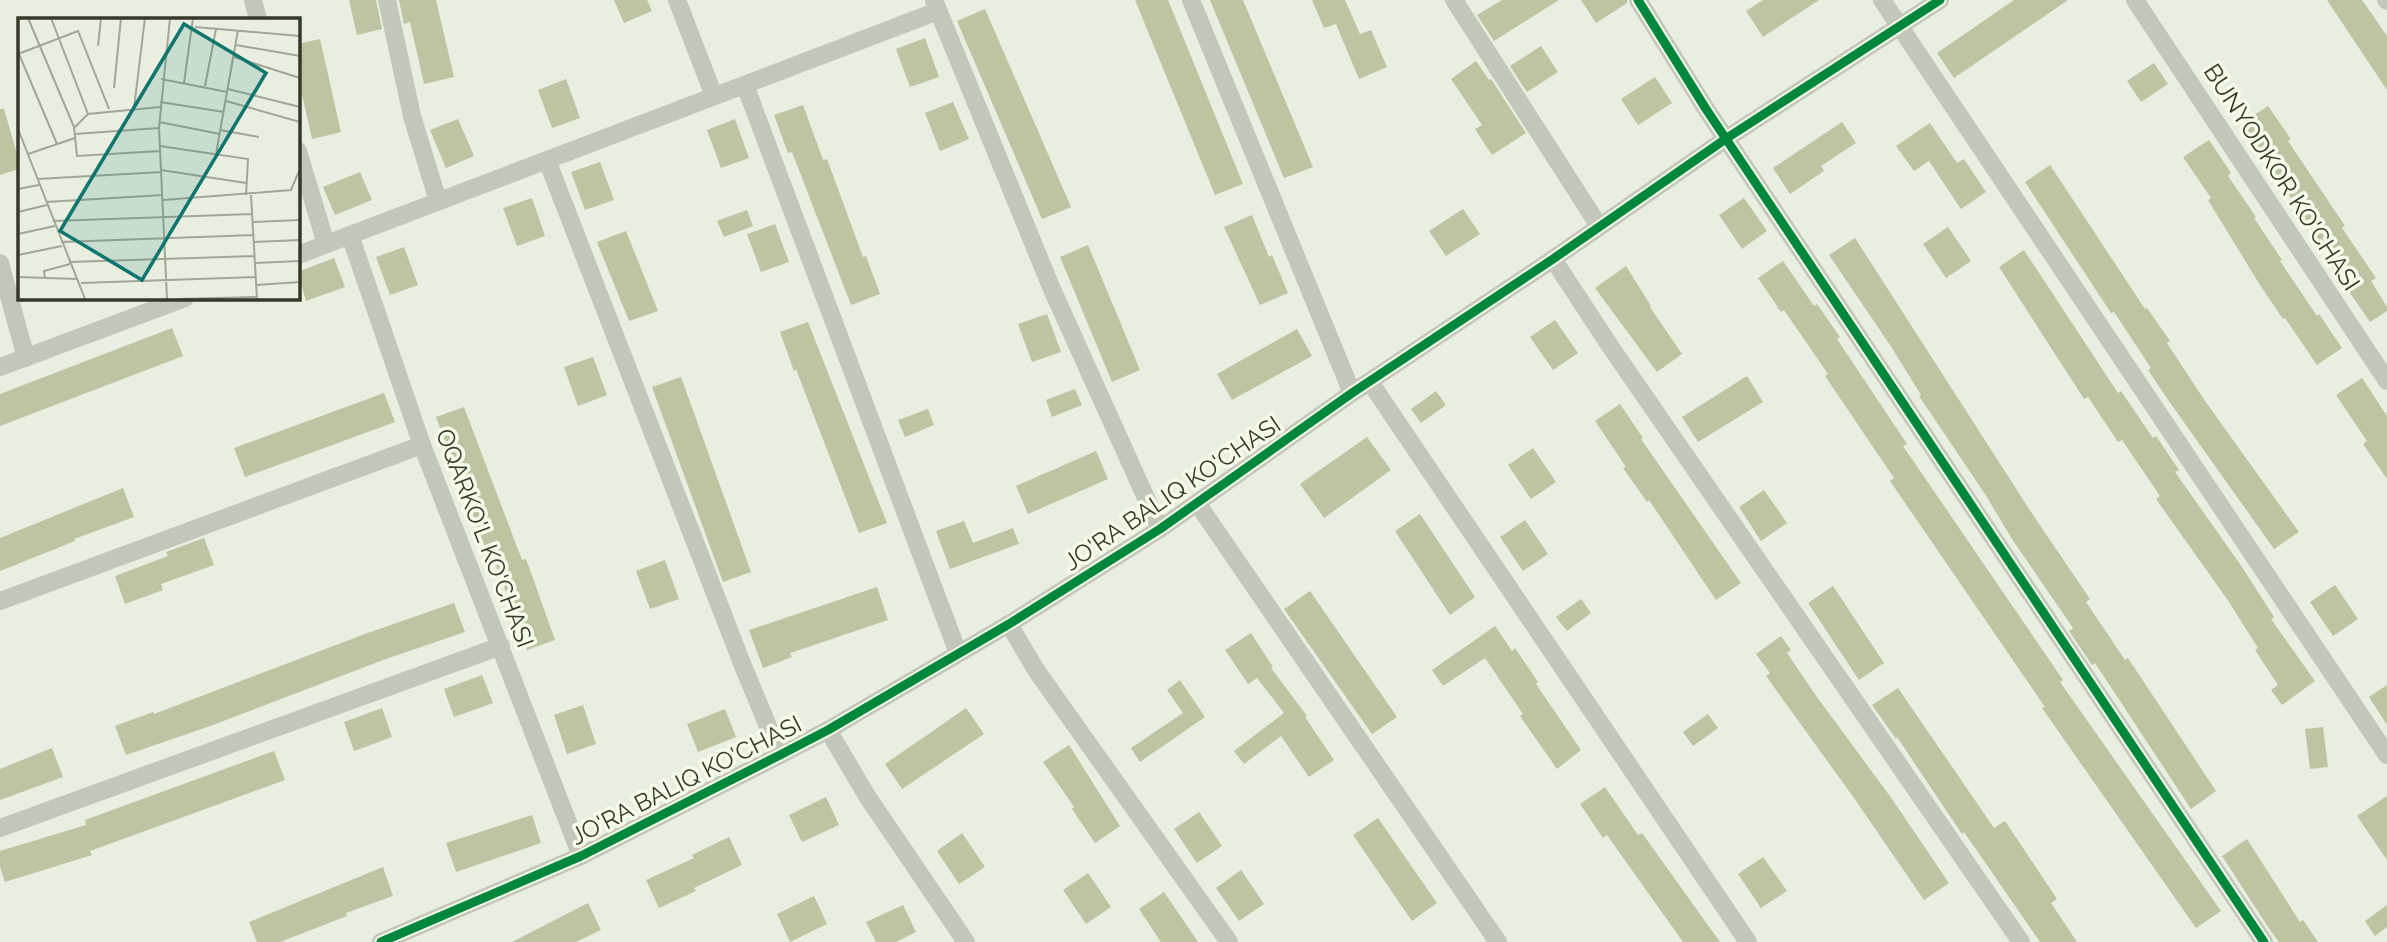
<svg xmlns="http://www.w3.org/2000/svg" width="2387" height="942" font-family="Raleway,sans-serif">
  <rect width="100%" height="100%" fill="#e9eee1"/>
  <g fill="#bec3a1">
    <polygon points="349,0 376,0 382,29 357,35"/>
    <polygon points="399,0 436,0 454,77 424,84 410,22 404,24"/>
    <polygon points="614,0 647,0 652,11 624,23"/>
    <polygon points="1135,0 1168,0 1243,184 1215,195"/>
    <polygon points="1210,0 1243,0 1313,167 1284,178"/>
    <polygon points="1312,0 1345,0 1360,34 1371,30 1387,67 1359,79 1336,24 1324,28"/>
    <polygon points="1502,0 1559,0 1494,41 1477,15"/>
    <polygon points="1581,0 1627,0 1627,3 1596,23"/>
    <polygon points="1763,0 1819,0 1763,37 1746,11"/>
    <polygon points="2014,0 2068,0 1954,78 1937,53"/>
    <polygon points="2327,0 2362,0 2387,36 2387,90"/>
    <polygon points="985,9 1071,207 1042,219 957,21"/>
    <polygon points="925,38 939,77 910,87 896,49"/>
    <polygon points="320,39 341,132 312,139 298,77 298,44"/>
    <polygon points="1541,46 1558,72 1527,92 1510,66"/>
    <polygon points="1476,61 1489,80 1491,79 1526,133 1492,155 1475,129 1482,125 1451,79"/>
    <polygon points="2154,63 2168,84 2141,102 2127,81"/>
    <polygon points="1655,77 1672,103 1638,125 1621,99"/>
    <polygon points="566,79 580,118 552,128 538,90"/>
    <polygon points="953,102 969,139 940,151 925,113"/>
    <polygon points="803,105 823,160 827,159 863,257 866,256 880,294 851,305 792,152 788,153 774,115"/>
    <polygon points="2268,106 2291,139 2288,141 2345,226 2342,228 2376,278 2371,281 2387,307 2387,311 2370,322 2328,261 2331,259 2242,123"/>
    <polygon points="0,109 4,109 19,161 19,169 0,175"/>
    <polygon points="458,119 474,156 446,168 430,130"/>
    <polygon points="735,119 749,158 721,168 707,130"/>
    <polygon points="1842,122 1856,143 1821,166 1824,171 1790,194 1773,168"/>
    <polygon points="1930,123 1957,163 1964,159 1986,192 1961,209 1929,161 1914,171 1896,146"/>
    <polygon points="2209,140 2231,173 2228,176 2256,217 2254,218 2282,260 2280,261 2317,316 2319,314 2342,348 2317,365 2285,318 2283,319 2260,285 2208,200 2211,198 2183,157"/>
    <polygon points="600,162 614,200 585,210 571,172"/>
    <polygon points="2050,165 2145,309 2147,308 2170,341 2167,343 2205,401 2299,532 2274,549 2171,404 2148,370 2151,368 2114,312 2111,313 2025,182"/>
    <polygon points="360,172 372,200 335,215 323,187"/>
    <polygon points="532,198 545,236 517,246 503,208"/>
    <polygon points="1744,198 1767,231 1742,249 1719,215"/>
    <polygon points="1463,209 1480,234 1446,256 1429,231"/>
    <polygon points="747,210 753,226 724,237 717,221"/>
    <polygon points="1252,215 1269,257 1272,255 1288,293 1260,305 1224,227"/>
    <polygon points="775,224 789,262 761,272 747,234"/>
    <polygon points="1948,227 1971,261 1946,278 1923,244"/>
    <polygon points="626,231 658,311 629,321 597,242"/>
    <polygon points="1855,238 2031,512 2090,599 2086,602 2125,660 2128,658 2216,791 2191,809 2095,663 2092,665 2069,631 2073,628 2012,539 1985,494 1919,396 1921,395 1890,345 1829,255"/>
    <polygon points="1088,245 1140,370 1112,382 1060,257"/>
    <polygon points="404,247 418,285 390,295 376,257"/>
    <polygon points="2024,250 2118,393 2121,391 2153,438 2156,436 2179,470 2175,472 2242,567 2274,617 2271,619 2315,681 2282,705 2271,690 2278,685 2255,650 2258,648 2227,599 2156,499 2160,496 2122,440 2118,442 2088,397 2084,399 1999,267"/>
    <polygon points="334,258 345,287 306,301 298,272"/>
    <polygon points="1783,261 1814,306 1817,304 1840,337 1837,339 1907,444 1903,446 2063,680 2060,682 2221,911 2196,928 2042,708 2045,707 1890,481 1894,478 1825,376 1828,374 1784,310 1781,312 1758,278"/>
    <polygon points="1626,266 1651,306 1650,307 1682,354 1657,372 1595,288"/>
    <polygon points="1047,314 1061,352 1032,362 1018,324"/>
    <polygon points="1555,320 1578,353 1553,370 1530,337"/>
    <polygon points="808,322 887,523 859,533 796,369 794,371 780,332"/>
    <polygon points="172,328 183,356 0,426 0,394"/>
    <polygon points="1297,329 1312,356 1232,400 1217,374"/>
    <polygon points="593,357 607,395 578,406 564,367"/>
    <polygon points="1747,376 1763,402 1698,442 1682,417"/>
    <polygon points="681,377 751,572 723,582 652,387"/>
    <polygon points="2362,378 2387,416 2387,479 2363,444 2367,441 2336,395"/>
    <polygon points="1075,389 1082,405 1052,417 1046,400"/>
    <polygon points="1436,391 1446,405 1421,423 1411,409"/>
    <polygon points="384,393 395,422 245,477 234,448"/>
    <polygon points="1620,404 1643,438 1641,439 1741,583 1716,600 1649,500 1647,502 1623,468 1626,467 1595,421"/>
    <polygon points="464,407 522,560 526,559 555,640 527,650 492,554 488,555 436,417"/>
    <polygon points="928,409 934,425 905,437 898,420"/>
    <polygon points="1367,437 1391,470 1324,518 1300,484"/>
    <polygon points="1533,448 1556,482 1531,499 1508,465"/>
    <polygon points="1096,451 1108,479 1028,514 1016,486"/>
    <polygon points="123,488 134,517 74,539 75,541 0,571 0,538"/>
    <polygon points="1764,490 1787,523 1761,541 1739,507"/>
    <polygon points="1420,514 1475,597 1450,615 1395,531"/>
    <polygon points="1525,520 1548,554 1523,571 1500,537"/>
    <polygon points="964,521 973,543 1013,528 1019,544 950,569 936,531"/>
    <polygon points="204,538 214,565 161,584 163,590 125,604 115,576 168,556 166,552"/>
    <polygon points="665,560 679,599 650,609 636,571"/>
    <polygon points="2335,585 2358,619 2333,636 2310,602"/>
    <polygon points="1833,586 1884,663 1859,680 1808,603"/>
    <polygon points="877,587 888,620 790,653 792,657 763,668 749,630"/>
    <polygon points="1310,591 1397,717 1372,734 1284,609"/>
    <polygon points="1581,599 1591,613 1567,631 1556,617"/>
    <polygon points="454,603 465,632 383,660 213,725 126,755 115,726 153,712 154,714 365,634"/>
    <polygon points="1495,626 1512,651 1515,648 1538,682 1536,684 1581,750 1557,769 1520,716 1523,714 1485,658 1443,686 1432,670"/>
    <polygon points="1251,633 1273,667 1271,668 1307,716 1305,717 1334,760 1309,777 1281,736 1244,764 1234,751 1284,713 1257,678 1248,684 1225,650"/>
    <polygon points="1781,636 1791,650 1787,653 1817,697 1892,799 1949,883 1924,900 1854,798 1766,676 1770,673 1756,654"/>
    <polygon points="482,675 493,703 454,717 444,689"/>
    <polygon points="1180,680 1205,717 1140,762 1131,748 1183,713 1167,690"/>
    <polygon points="2387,685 2387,725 2369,697"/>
    <polygon points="1898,688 1994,828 2005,821 2057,899 2051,903 2077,942 2040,942 1964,832 1962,834 1897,737 1896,739 1872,705"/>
    <polygon points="583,705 596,744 567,754 554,715"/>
    <polygon points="382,708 392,737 354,751 344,722"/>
    <polygon points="966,708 984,734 902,789 885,764"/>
    <polygon points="725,709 736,737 698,752 687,724"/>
    <polygon points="1708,714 1718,728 1693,746 1683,732"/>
    <polygon points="2323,727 2328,767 2310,769 2305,729"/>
    <polygon points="1069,745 1120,826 1095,843 1072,809 1074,807 1043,762"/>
    <polygon points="52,748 63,777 0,800 0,769"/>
    <polygon points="274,751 285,780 90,851 92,855 5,882 0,867 0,851 86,825 85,820"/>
    <polygon points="1605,787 1638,835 1642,833 1720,942 1683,942 1607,835 1603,838 1580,804"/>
    <polygon points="2387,796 2387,860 2357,816"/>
    <polygon points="826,797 839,825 802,842 789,815"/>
    <polygon points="1199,812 1222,846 1197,863 1174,829"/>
    <polygon points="532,815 541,843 456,872 446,843"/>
    <polygon points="1378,818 1437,903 1412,921 1353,835"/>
    <polygon points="962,833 985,867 959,884 937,851"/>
    <polygon points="729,837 742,865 694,888 696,891 659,908 646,880 694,858 692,855"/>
    <polygon points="2247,839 2300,922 2303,920 2318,942 2279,942 2270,930 2222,856"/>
    <polygon points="1763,857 1787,891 1761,908 1738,874"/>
    <polygon points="383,867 393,896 346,913 347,916 280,942 257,942 249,922"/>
    <polygon points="1241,870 1264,904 1239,921 1216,888"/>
    <polygon points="1088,873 1111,907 1086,924 1063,890"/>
    <polygon points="1164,892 1198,942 1161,942 1139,909"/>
    <polygon points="814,896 827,924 790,942 777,914"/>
    <polygon points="588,903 601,930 576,942 512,942"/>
    <polygon points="903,905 916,932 896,942 876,942 866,922"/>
    <polygon points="2387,905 2387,927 2375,936 2365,921"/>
  </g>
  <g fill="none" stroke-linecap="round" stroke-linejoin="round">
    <g stroke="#c3c7ba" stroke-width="18">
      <polyline points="253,0 258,19"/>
      <polyline points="387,0 412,116 438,201"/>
      <polyline points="677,0 714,96"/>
      <polyline points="934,0 1051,287 1160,529"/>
      <polyline points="1191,0 1352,393"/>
      <polyline points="1454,0 1599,226"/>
      <polyline points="1638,0 1706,109 2264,942"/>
      <polyline points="1882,0 2387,755"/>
      <polyline points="2135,0 2387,381"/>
      <polyline points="2386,0 2387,1"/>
      <polyline points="745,85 958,653"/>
      <polyline points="298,151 326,244"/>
      <polyline points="547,160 743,666 780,755"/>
      <polyline points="350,235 422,445 581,856"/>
      <polyline points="298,255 938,11"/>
      <polyline points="1553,259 1610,346 2021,942"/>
      <polyline points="0,263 26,358"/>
      <polyline points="0,367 185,298"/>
      <polyline points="1370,382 1748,942"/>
      <polyline points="1197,503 1498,942"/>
      <polyline points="0,601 422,445"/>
      <polyline points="1009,624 1036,670 1229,942"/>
      <polyline points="828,730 867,796 966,942"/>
      <polyline points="0,828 501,646"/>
      <polyline points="381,942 581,856 780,755 828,730 1009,624 1160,529 1352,393 1553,259 1727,138 1940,0"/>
    </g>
    <defs>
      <g id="cycleway">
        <polyline points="1638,0 1706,109 2264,942"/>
        <polyline points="381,942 581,856 780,755 828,730 1009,624 1160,529 1352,393 1553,259 1727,138 1940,0"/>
      </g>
    </defs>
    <use href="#cycleway" stroke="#f4fbe8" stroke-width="13"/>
    <use href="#cycleway" stroke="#00873e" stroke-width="9"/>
  </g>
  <g text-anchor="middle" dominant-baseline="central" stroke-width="7" stroke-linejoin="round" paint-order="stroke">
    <g font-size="24" fill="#363927" stroke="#f4fbe8">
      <text transform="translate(2282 177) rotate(57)">BUNYODKOR KO'CHASI</text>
      <text transform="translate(1172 493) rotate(-34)">JO'RA BALIQ KO'CHASI</text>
      <text transform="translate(485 538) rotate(69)">OQARKO'L KO'CHASI</text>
      <text transform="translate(686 780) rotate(-27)">JO'RA BALIQ KO'CHASI</text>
    </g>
  </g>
  <g transform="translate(18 18)">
    <rect width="282" height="282" fill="#e9eee1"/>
    <path fill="none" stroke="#a1a697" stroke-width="2" d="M 10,0 L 56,109 L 59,138 L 142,133M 33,0 L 70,96M 177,9 L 282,18M 218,27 L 282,38M 80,28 L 83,0M 0,36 L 60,13 L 91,91M 1,36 L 39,126M 216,39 L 282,60M 143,61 L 209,74M 166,65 L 175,0M 187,68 L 198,11M 96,70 L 103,0M 210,71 L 282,89M 208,83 L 282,104M 142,84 L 206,94M 116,90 L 127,0M 141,104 L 202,116M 57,109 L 70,96 L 142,89M 0,111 L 67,281M 202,112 L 241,119M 57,116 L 141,110M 142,128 L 230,141 L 228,177M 10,136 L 57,120M 198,136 L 220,12M 143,152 L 228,165M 19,161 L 144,154M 0,171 L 21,167M 233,177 L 239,281M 145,182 L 273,172 L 282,151M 28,184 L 145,177M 0,194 L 29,187M 35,203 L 234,196M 235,204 L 282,202M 0,216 L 37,208M 43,224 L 236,217M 236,224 L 282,222M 0,237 L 44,228M 51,244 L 237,238M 237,245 L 282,243M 0,259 L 60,261M 27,261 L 26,253 L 52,246M 63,265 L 238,259M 238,267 L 282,264M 149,281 L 141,110 L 152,0M 159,281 L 239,279"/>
    <path fill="#0f766e" fill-opacity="0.15" stroke="#0f766e" stroke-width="3.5" d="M 166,6 L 248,55 L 124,262 L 42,213 Z"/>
    <rect width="282" height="282" fill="none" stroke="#363927" stroke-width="3.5"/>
  </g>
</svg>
